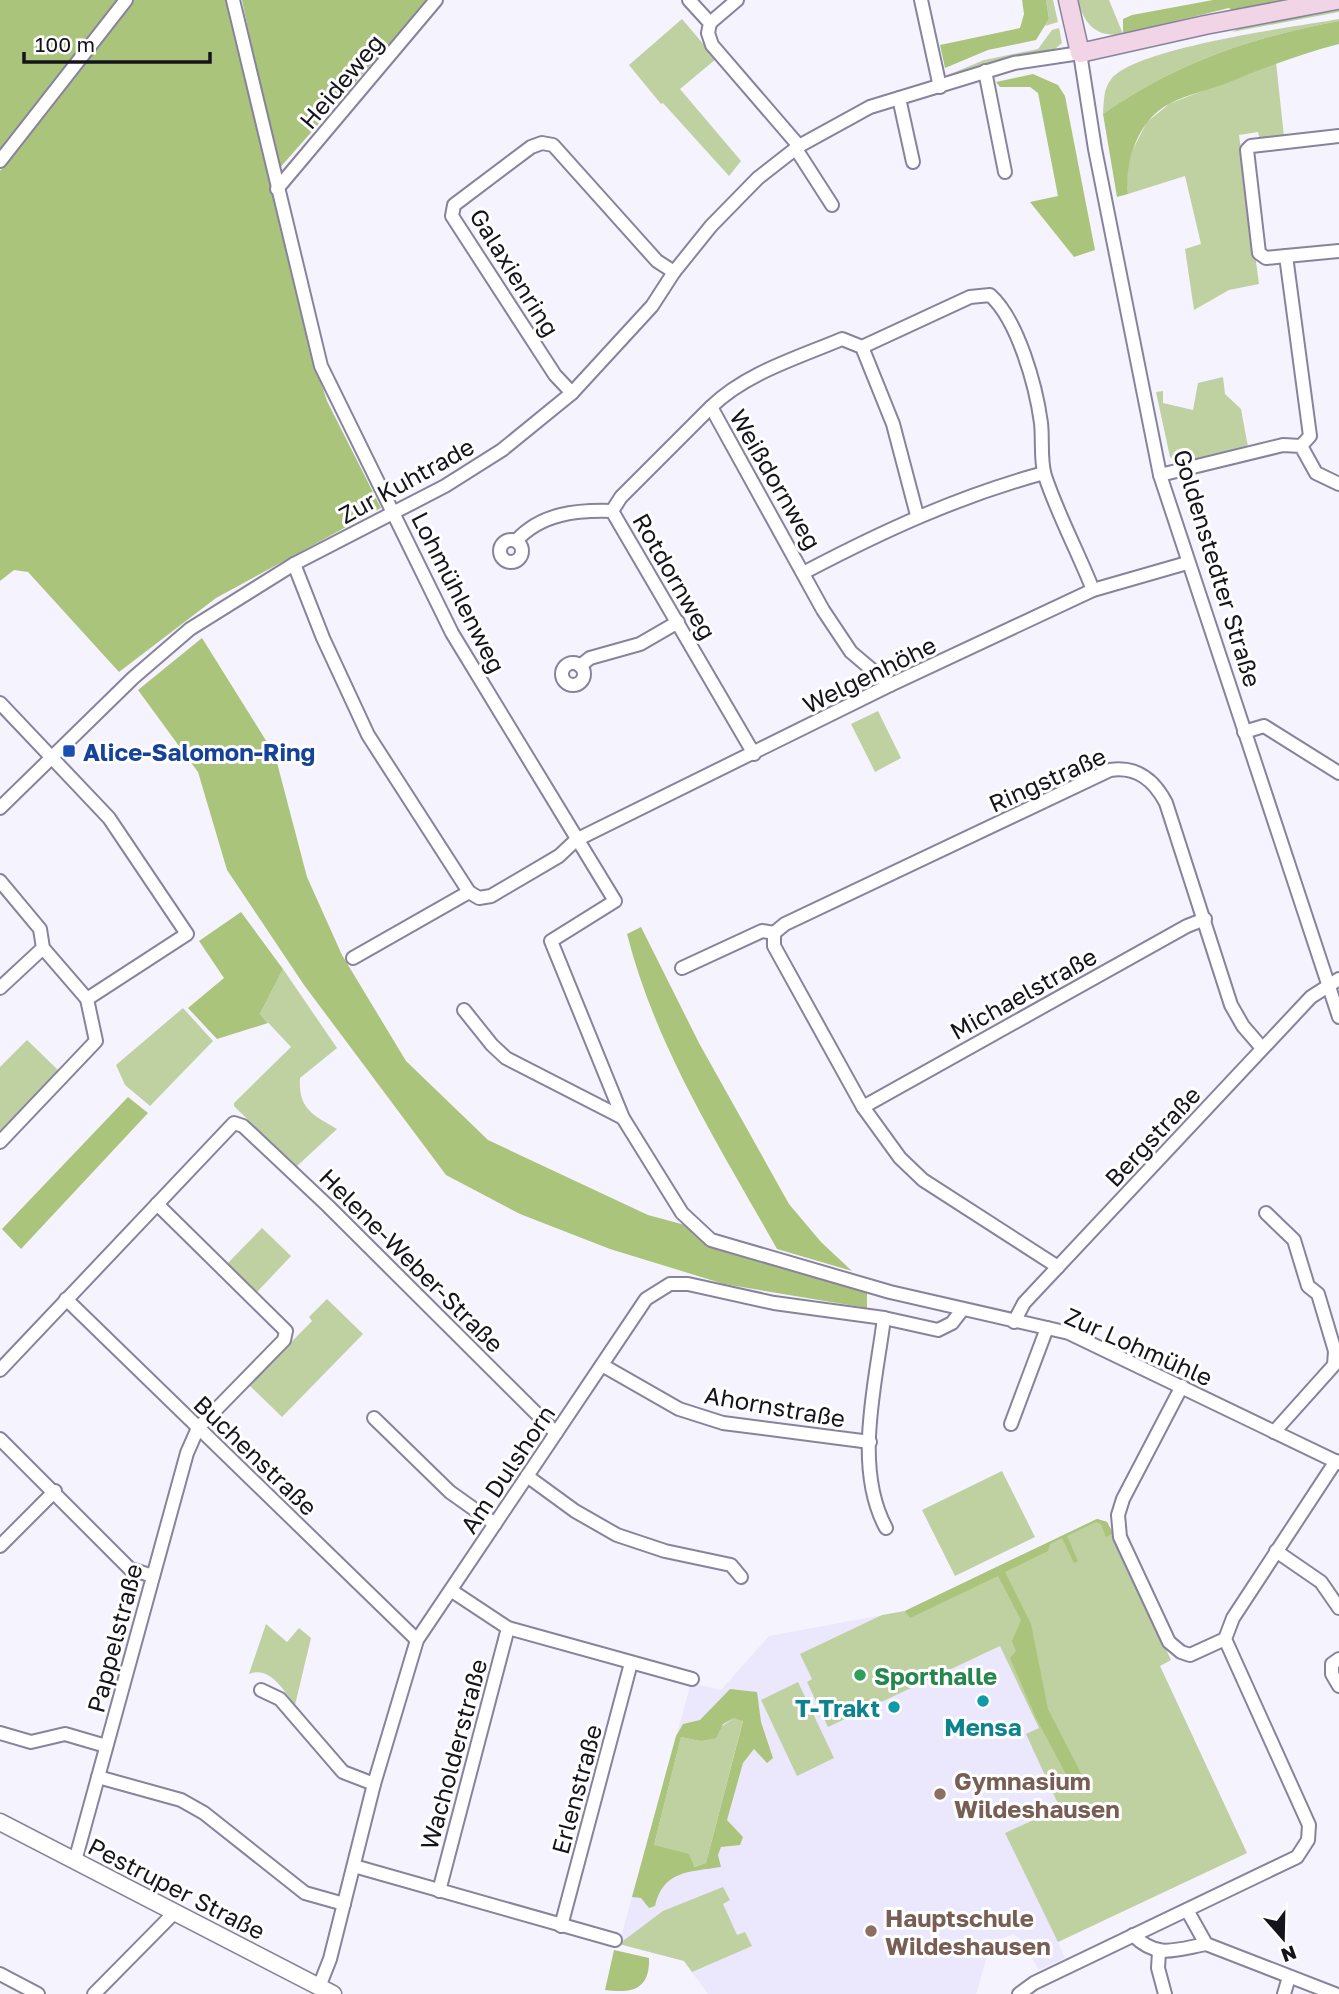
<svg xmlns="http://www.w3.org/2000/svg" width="1339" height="1994" font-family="'Golos Text',sans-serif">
  <rect width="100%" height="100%" fill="#f5f3fe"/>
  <polygon fill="#ebe7fc" points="1097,1519 1107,1522 1171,1660 1160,1666 1247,1853 1058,1942 1065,1958 1039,1970 1022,1940 1013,1934 991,1943 976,1994 708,1994 684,1961 619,1944 691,1683 721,1690 769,1636 905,1611"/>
  <g fill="#bfd0a1">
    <polygon points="1046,0 1053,0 1058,22 1045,26 1049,19"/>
    <path d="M 1078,0 L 1109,0 L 1123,34 C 1097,38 1084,25 1078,0 Z"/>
    <polygon points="1339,7 1339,12 1232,32 1247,24"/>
    <polygon points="682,19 716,59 680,89 741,161 729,176 663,103 661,104 629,65"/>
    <path d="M 1339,19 L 1339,21 C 1252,37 1176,63 1103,114 C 1104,102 1103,88 1112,78 C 1140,47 1293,27 1339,19 Z"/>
    <polygon points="1059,28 1062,43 1055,49 986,64 953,77 948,75 984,60 1038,49 1052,30"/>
    <polygon points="1276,62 1284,137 1260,141 1258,132 1239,135 1259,284 1229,290 1194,310 1185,249 1201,244 1185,176 1128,194 1126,174 1132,151 1147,122 1169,104"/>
    <polygon points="1223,377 1225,394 1241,409 1248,447 1181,463 1170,457 1156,392 1163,391 1163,403 1193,410 1198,383"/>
    <polygon points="878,711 901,758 875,772 851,724"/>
    <path d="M 283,969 L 337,1048 L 300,1078 C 298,1109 313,1115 337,1129 L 296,1167 L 234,1106 L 234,1103 L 291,1047 L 260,1014 Z"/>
    <polygon points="183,1008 213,1041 150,1106 125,1085 116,1065"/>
    <polygon points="27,1040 60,1072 0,1134 0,1067"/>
    <polygon points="262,1228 291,1256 257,1292 227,1264"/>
    <polygon points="327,1299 363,1334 282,1417 249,1385 312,1321 309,1317"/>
    <polygon points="1002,1471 1035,1537 955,1576 922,1510"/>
    <polygon points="1097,1519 1107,1522 1171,1660 1160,1666 1247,1853 1058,1942 1005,1833 1060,1808 1026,1734 1039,1728 1000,1646 828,1727 807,1682 812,1679 800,1654 882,1615 905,1611"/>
    <path d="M 266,1624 L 287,1642 L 299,1628 L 311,1638 L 295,1705 C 284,1691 270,1665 249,1674 Z"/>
    <polygon points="798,1682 834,1758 797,1776 761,1700"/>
    <polygon points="734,1718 743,1720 706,1863 693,1867 654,1845 681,1737 700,1741"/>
    <polygon points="723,1887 730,1900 723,1904 737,1935 745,1932 752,1946 692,1972 684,1961 619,1944 663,1911"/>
  </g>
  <g fill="#abc47b" fill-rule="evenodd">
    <polygon points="0,0 120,0 0,153"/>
    <polygon points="134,0 226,0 309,346 327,401 381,508 216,598 119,672 28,572 14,570 0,581 0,171"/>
    <polygon points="242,0 428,0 277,171"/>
    <polygon points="1022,0 1046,0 1049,19 1036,40 988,50 945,68 940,45 1020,28 1024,14"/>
    <polygon points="1213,0 1304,0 1236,13 1229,8 1123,34 1123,19 1132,15"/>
    <path d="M 1339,21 L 1339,44 C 1300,54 1264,68 1227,83 C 1209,90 1189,94 1171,103 C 1139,118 1124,161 1128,194 L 1117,197 L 1103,114 C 1176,63 1252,37 1339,21 Z"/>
    <polygon points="1033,74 1058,85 1065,96 1095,250 1074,257 1030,202 1058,196 1038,93 1030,87 1000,87 996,82"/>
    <polygon points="202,638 275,755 307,877 342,955 406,1061 488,1140 648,1215 685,1225 708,1244 805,1275 867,1291 867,1308 724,1284 610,1249 520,1214 446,1175 304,985 227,870 198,772 138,690"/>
    <polygon points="241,912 283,969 260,1014 268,1023 217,1039 188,1008 224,978 199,941"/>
    <path d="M 641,927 L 699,1043 L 789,1204 L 821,1242 L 852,1271 L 777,1249 C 720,1147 656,1048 627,934 Z"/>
    <polygon points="128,1097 148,1113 21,1249 2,1229"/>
    <polygon points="1097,1519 1107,1522 1113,1533 1106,1537 1101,1524 1096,1522 1067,1536 1078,1561 1074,1563 1062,1538 1050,1544 1048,1551 1005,1572 1031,1624 1048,1709 1087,1785 1075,1791 1036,1718 1010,1658 1016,1651 1012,1641 1021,1620 998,1576 910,1618 905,1611"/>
    <path d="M 730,1689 L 757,1692 L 761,1722 L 773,1758 L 767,1763 L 754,1749 L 743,1763 L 727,1820 L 743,1837 L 740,1845 L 721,1847 L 718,1855 L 721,1867 C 690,1872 663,1870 655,1906 L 649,1908 L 641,1898 L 632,1897 L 676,1736 L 683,1724 L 700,1720 ZM 734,1718 L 743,1721 L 706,1863 L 694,1867 L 689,1854 L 654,1845 L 681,1737 L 700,1741 L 716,1738 L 723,1724 Z"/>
    <path d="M 614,1950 L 649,1958 C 650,1988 634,1994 605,1990 Z"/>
  </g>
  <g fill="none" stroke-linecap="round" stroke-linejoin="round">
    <defs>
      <g id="minor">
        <polyline points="233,0 321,366 452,633 615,901 551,941 623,1118 682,1213 711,1240 890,1292 1069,1333 1339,1463"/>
        <polyline points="689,0 710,23 708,33 712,45 799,146"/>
        <polyline points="921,0 940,87"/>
        <polyline points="710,23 737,0"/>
        <polyline points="985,71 1005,172"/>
        <polyline points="899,98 913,162"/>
        <polyline points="796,149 832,205"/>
        <polyline points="0,161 126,0"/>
        <polyline points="277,189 436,0"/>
        <polyline points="1286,256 1266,258 1259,253 1247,150 1251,146 1339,136"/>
        <path d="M 862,347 L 970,297 L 990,295 C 1018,320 1036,386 1041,423 C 1043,440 1040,460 1045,476 C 1058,515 1078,552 1093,590"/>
        <polyline points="572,393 555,375 452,216 454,205 531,147 542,143 553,145 657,261 674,272"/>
        <path d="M 711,407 C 746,373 797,358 842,339 L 862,347 L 893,424 L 917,515"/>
        <polyline points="1301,446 1310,436 1286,256 1339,251"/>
        <polyline points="1160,475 1283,445 1301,446 1316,473 1339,484"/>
        <polyline points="612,511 621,497 711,407 823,610 851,652 890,685"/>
        <circle cx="511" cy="551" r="11"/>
        <path d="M 516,541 C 541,513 577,510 612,511 L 754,754"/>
        <polyline points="294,564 323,638 368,735 469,892"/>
        <path d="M 805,572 C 883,531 959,496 1044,473"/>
        <circle cx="573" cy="674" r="11"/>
        <polyline points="580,666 590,658 640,644 678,622"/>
        <polyline points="0,703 109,818 187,934 87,999 43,948 40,929 0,881"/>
        <polyline points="1244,732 1264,726 1339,773"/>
        <polyline points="0,808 133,678 190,629 294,564 445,486 502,450 572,393 652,306 674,272 711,226 758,178 799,146 870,107 1014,63 1080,53 1095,149 1160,475 1339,1017"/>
        <path d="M 774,933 L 785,924 L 1110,770 C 1137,766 1154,780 1166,803 L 1231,1005 L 1243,1026 L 1262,1048"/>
        <polyline points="774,933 774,946 863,1107 900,1158 923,1180 1058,1267"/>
        <polyline points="353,958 469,892 479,898 491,896 559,856 576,840 890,685 1093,590 1187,563"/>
        <polyline points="682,968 762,931 774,933"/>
        <polyline points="0,988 43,948"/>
        <polyline points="464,1010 492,1045 506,1058 623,1118"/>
        <polyline points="863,1107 1187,926 1205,919"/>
        <polyline points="0,1142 96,1041 87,999"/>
        <polyline points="1266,1213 1294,1240 1308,1286 1318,1294 1335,1351 1334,1365 1274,1432"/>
        <polyline points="66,1299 417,1640"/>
        <path d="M 884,1318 C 876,1383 853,1467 886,1528"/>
        <polyline points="1014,1322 1024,1303 1311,997 1339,979"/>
        <polyline points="602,1365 679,1409 723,1423 870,1442"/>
        <polyline points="0,1370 234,1123 243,1126 328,1206 556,1433"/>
        <polyline points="1182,1386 1123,1499 1118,1515 1120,1537 1169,1642 1181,1652 1190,1655 1225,1639"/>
        <polyline points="374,1418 450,1492 495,1524"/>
        <polyline points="1011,1424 1047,1328"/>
        <polyline points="0,1439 130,1569 153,1576"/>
        <polyline points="527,1476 575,1511 617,1535 665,1551 731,1565 741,1577"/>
        <polyline points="0,1546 55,1491"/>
        <polyline points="1276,1551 1321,1582 1339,1608"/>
        <polyline points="452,1591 508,1628 692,1679"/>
        <polyline points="1339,1659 1332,1664 1332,1674 1339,1686"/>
        <polyline points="261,1690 280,1699 343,1772 374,1784"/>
        <polyline points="0,1733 31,1742 65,1734 106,1746"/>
        <polyline points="98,1777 181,1800 204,1813 305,1893 344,1904"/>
        <polyline points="75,1861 187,1453 198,1428 284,1340 286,1331 157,1204"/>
        <polyline points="354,1866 615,1940"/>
        <polyline points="439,1891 508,1628"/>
        <polyline points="1187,1910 1206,1944 1335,1994"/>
        <polyline points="561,1926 631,1663"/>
        <path d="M 1133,1935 C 1157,1959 1175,1950 1206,1944"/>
        <polyline points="1159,1952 1158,1968 1165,1994"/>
        <polyline points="0,1974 38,1994"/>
        <polyline points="319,1987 330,1959 374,1784 417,1640 646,1299 670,1284 688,1284 774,1303 884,1318 938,1330 952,1323 962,1310"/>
        <polyline points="94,1994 175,1912"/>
        <polyline points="1019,1994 1034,1983 1297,1857 1308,1840 1309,1825 1225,1639 1233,1618 1336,1461"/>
        <polyline points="1284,1994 1289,1977"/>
      </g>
      <polyline id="tertiary" points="0,1822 333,1994"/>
      <polyline id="secondary" points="1068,0 1080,53 1205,25 1337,0"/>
    </defs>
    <use href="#minor" stroke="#88839c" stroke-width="16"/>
    <use href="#tertiary" stroke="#88839c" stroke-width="19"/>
    <use href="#secondary" stroke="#88839c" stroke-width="21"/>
    <use href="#minor" stroke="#fff" stroke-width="12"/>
    <use href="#tertiary" stroke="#fff" stroke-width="16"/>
    <use href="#secondary" stroke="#f1d4e6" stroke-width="18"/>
  </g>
  <rect fill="#1a4fb4" stroke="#fff" stroke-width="2.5" x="62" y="744" width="14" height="14" rx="3.5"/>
  <circle fill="#2e9e5b" stroke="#fff" stroke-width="2.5" cx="860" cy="1675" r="7"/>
  <g fill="#0f9aa8" stroke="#fff" stroke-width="2.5">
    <circle cx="983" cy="1701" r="7"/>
    <circle cx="894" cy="1707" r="7"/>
  </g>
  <g fill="#8d6e63" stroke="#fff" stroke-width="2.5">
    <circle cx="940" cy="1794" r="7"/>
    <circle cx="871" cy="1931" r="7"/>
  </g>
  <g text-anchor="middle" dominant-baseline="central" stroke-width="6" stroke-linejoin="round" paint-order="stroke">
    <g font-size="24" fill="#15131c" stroke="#fff">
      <text transform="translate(341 81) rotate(-50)">Heideweg</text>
      <text transform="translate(515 272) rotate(58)">Galaxienring</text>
      <text transform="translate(776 479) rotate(60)">Weißdornweg</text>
      <text transform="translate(406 480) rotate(-29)">Zur Kuhtrade</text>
      <text transform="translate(1218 568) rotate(73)">Goldenstedter Straße</text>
      <text transform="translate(675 576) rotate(60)">Rotdornweg</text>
      <text transform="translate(459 592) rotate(63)">Lohmühlenweg</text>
      <text transform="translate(869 674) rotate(-26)">Welgenhöhe</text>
      <text transform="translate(1047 779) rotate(-24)">Ringstraße</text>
      <text transform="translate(1023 993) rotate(-29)">Michaelstraße</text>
      <text transform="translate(1152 1136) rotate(-47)">Bergstraße</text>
      <text transform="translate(412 1260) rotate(45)">Helene-Weber-Straße</text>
      <text transform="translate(1139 1346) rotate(24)">Zur Lohmühle</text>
      <text transform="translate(775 1406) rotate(10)">Ahornstraße</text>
      <text transform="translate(256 1455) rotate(44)">Buchenstraße</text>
      <text transform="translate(507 1469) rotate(-56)">Am Dulshorn</text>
      <text transform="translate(114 1638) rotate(-75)">Pappelstraße</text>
      <text transform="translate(453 1754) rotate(-75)">Wacholderstraße</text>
      <text transform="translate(576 1789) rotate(-75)">Erlenstraße</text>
      <text transform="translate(177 1888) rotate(27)">Pestruper Straße</text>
    </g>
    <g font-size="24" font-weight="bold" fill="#164399" stroke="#fff" text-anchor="start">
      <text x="83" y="751">Alice-Salomon-Ring</text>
    </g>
    <g font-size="24" font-weight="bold" fill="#27864d" stroke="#fff" text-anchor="start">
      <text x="874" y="1675">Sporthalle</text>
    </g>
    <g font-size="24" font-weight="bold" fill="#0d838f" stroke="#fff" text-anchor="end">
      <text x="880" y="1707">T-Trakt</text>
      <text x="983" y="1726" text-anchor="middle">Mensa</text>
    </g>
    <g font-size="24" font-weight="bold" fill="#785e54" stroke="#fff" text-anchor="start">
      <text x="954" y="1780">Gymnasium<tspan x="954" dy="28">Wildeshausen</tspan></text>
      <text x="885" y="1917">Hauptschule<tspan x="885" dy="28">Wildeshausen</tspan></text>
    </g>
  </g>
  <g transform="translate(1283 1938) rotate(160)" stroke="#ffffff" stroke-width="5" paint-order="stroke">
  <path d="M0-5L12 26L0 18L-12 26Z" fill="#15131c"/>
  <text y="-10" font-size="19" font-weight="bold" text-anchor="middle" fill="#15131c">N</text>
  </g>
  <path d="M24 52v10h186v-10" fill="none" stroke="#15131c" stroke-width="3.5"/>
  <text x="35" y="52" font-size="21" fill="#15131c" stroke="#ffffff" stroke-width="5" paint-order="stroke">100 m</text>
</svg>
